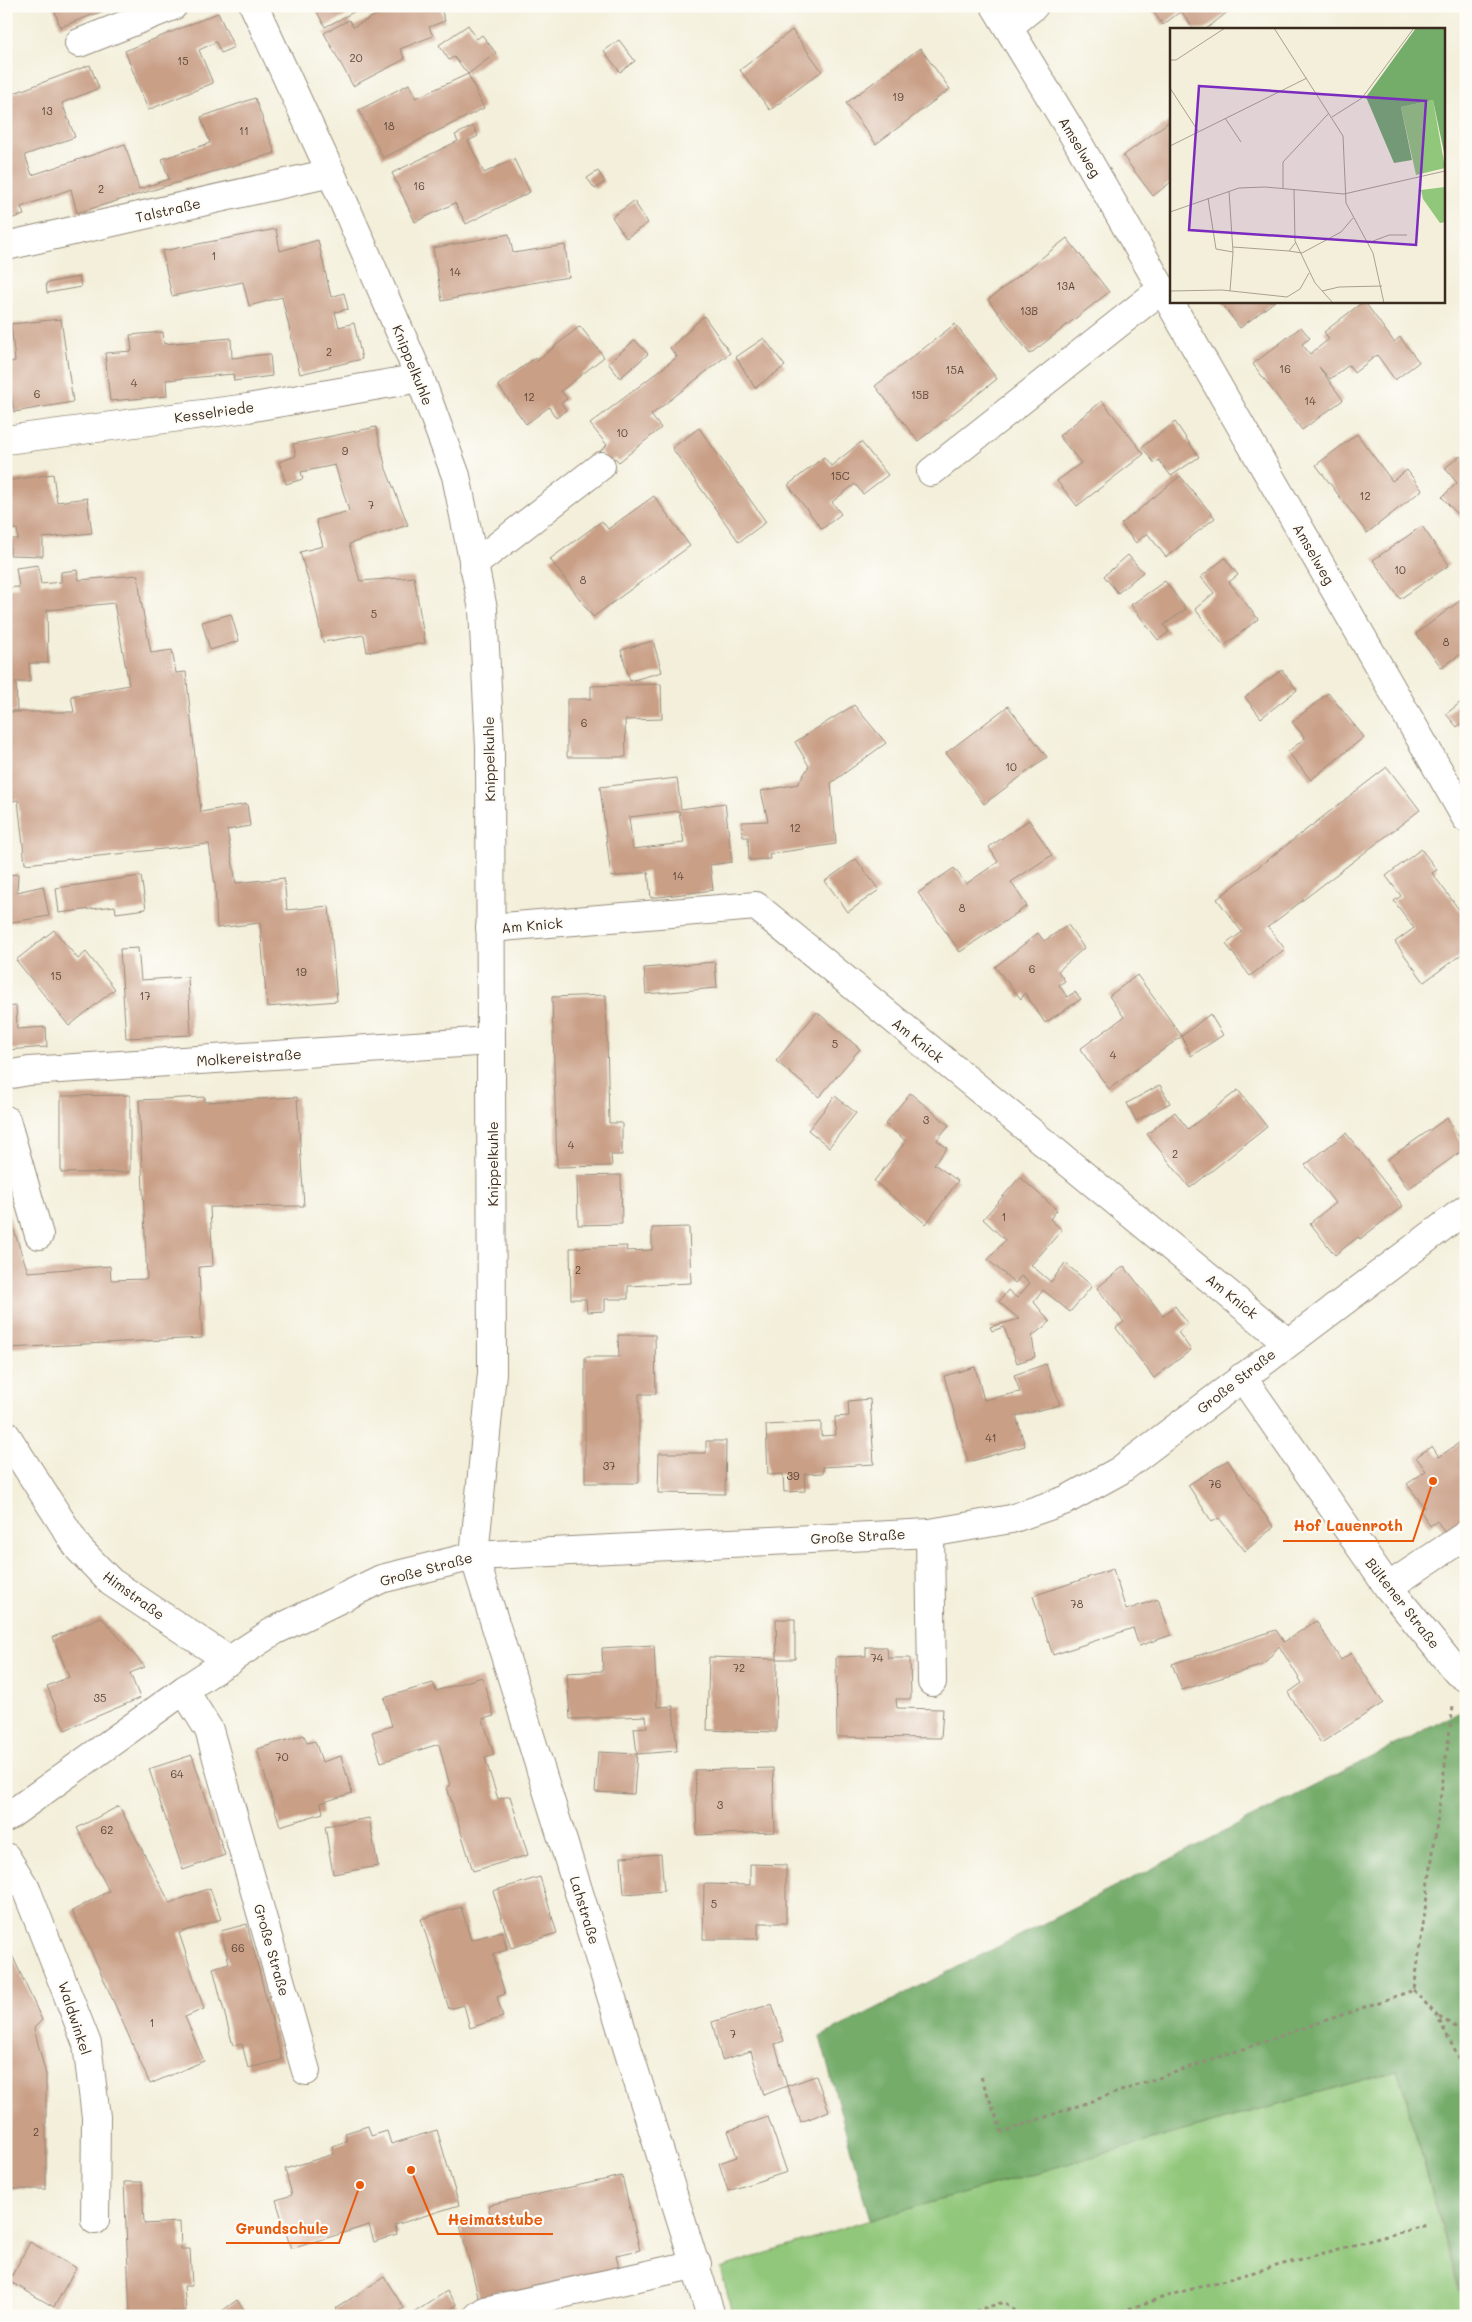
<svg xmlns="http://www.w3.org/2000/svg" width="1472" height="2322" font-family="Mali,sans-serif">
  <rect width="100%" height="100%" fill="#fdfcf7"/>
  <filter id="ink" filterUnits="userSpaceOnUse"><feTurbulence type="fractalNoise" baseFrequency=".02" numOctaves="2"/><feDisplacementMap in="SourceGraphic" scale="10" xChannelSelector="R" yChannelSelector="G"/><feConvolveMatrix kernelMatrix="1 2 1 2 8 2 1 2 1" color-interpolation-filters="sRGB"/></filter>
  <filter id="wash" filterUnits="userSpaceOnUse"><feTurbulence type="fractalNoise" baseFrequency=".0096" numOctaves="4" result="noise"/><feDisplacementMap in="SourceGraphic" scale="20" xChannelSelector="R" yChannelSelector="G"/><feGaussianBlur stdDeviation="1.12" result="paint"/><feColorMatrix in="noise" values="0 0 0 0 0 0 0 0 0 0 0 0 0 0 0 0 0 1.4 0 .05"/><feComposite in="paint" operator="in"/></filter>
  <g filter="url(#wash)">
    <rect width="100%" height="100%" fill="#f3efda"/>
    <polygon fill="#91c77a" stroke="#66784c" points="1398,2070 1466,2316 734,2316 720,2268 870,2220"/>
    <polygon fill="#74ac6a" stroke="#586b44" points="1466,1709 1466,2310 1398,2070 870,2220 820,2037"/>
    <g id="blocks">
      <g fill="#c99f86" fill-rule="evenodd">
        <polygon points="53,6 116,6 60,27"/>
        <polygon points="314,6 365,6 325,27"/>
        <polygon points="377,6 440,6 445,21 429,27 433,36 400,49 405,59 353,86 324,33 349,20 353,27 380,13"/>
        <polygon points="1149,6 1235,6 1206,29 1194,29 1181,11 1163,25"/>
        <polygon points="218,13 234,47 221,53 216,42 199,50 213,83 148,110 125,51"/>
        <polygon points="468,25 477,39 482,35 496,53 468,74 454,57 449,60 439,45"/>
        <polygon points="792,30 822,71 770,110 740,70"/>
        <polygon points="619,40 635,61 620,72 604,51"/>
        <polygon points="920,48 950,89 876,144 846,103"/>
        <polygon points="90,65 99,88 62,103 75,137 25,155 32,175 125,144 139,189 169,179 162,159 210,143 201,117 255,98 275,153 77,213 71,189 21,207 24,215 6,220 6,96"/>
        <polygon points="468,74 484,108 383,158 359,110 409,84 416,98"/>
        <polygon points="1171,120 1171,182 1153,196 1123,156"/>
        <polygon points="473,126 478,136 468,141 484,173 514,159 530,192 466,224 455,203 415,222 392,173 458,141 455,135"/>
        <polygon points="598,171 605,182 595,189 587,178"/>
        <polygon points="634,201 648,223 626,238 612,217"/>
        <polygon points="276,229 280,251 318,240 331,297 344,293 348,309 335,312 339,327 354,323 362,359 300,374 282,297 249,306 243,282 172,296 162,251"/>
        <polygon points="509,234 513,253 565,245 569,277 519,285 442,301 433,248"/>
        <polygon points="1067,238 1109,292 1030,354 988,300"/>
        <polygon points="79,277 81,287 47,293 46,283"/>
        <polygon points="1220,301 1275,301 1240,328"/>
        <polygon points="1364,301 1394,342 1400,337 1419,362 1395,380 1377,355 1354,373 1349,365 1330,379 1319,367 1343,400 1302,430 1253,364 1301,327 1310,338 1302,344 1310,354 1329,339 1324,332"/>
        <polygon points="704,316 730,353 651,415 661,428 619,462 615,458 609,463 600,451 607,445 590,424 677,357 670,348"/>
        <polygon points="61,319 73,402 14,412 6,368 6,363 15,361 11,324"/>
        <polygon points="955,324 997,379 918,441 875,386"/>
        <polygon points="580,326 604,357 561,391 567,399 561,403 566,410 556,418 549,407 526,424 498,385 535,358 537,361"/>
        <polygon points="163,332 164,344 231,338 232,358 270,354 272,376 234,381 233,374 166,380 167,396 110,401 105,353 132,351 130,335"/>
        <polygon points="764,338 785,366 755,388 736,357"/>
        <polygon points="635,340 648,354 620,378 608,363"/>
        <polygon points="1102,401 1144,454 1077,506 1057,481 1081,463 1059,436"/>
        <polygon points="1175,422 1199,457 1171,476 1159,460 1155,464 1142,447"/>
        <polygon points="376,427 386,469 408,525 349,544 360,581 414,577 425,643 367,652 364,635 323,642 313,597 300,552 323,546 316,520 349,511 335,465 301,472 303,479 286,484 279,462 296,456 293,444"/>
        <polygon points="699,428 766,522 739,542 672,448"/>
        <polygon points="1357,434 1392,481 1407,470 1422,490 1367,533 1316,465"/>
        <polygon points="861,442 888,475 863,494 855,484 832,502 841,514 822,529 788,485 824,457 831,466"/>
        <polygon points="1460,456 1466,463 1466,520 1464,522 1442,497 1457,483 1445,468"/>
        <polygon points="53,474 57,502 87,498 92,533 43,538 43,556 10,555 10,539 18,539 17,529 6,530 6,481"/>
        <polygon points="1180,476 1215,518 1166,557 1147,533 1136,543 1121,524"/>
        <polygon points="654,496 690,546 593,617 550,559 602,521 608,529"/>
        <polygon points="1422,526 1449,565 1400,599 1373,560"/>
        <polygon points="1128,555 1143,572 1118,593 1104,576"/>
        <polygon points="1225,558 1238,575 1229,582 1258,619 1224,646 1195,609 1214,593 1201,577"/>
        <polygon points="38,565 41,584 61,582 61,572 77,570 79,580 138,575 141,601 151,653 172,650 176,673 186,672 201,812 247,804 250,826 227,830 236,883 284,878 287,910 329,906 337,1001 267,1007 260,923 217,928 215,885 209,844 25,864 18,800 6,802 6,712 74,712 71,696 129,685 114,603 47,610 48,663 29,663 30,682 16,682 17,711 6,711 6,588 19,587 16,568"/>
        <polygon points="1165,581 1186,609 1164,625 1169,632 1158,640 1131,605"/>
        <polygon points="1466,596 1466,650 1442,668 1416,634"/>
        <polygon points="231,614 239,641 210,650 202,622"/>
        <polygon points="653,641 662,672 630,681 621,650"/>
        <polygon points="1282,670 1297,690 1261,718 1245,697"/>
        <polygon points="661,684 662,719 625,720 626,757 567,757 567,699 591,699 591,686"/>
        <polygon points="1328,693 1364,737 1311,780 1288,752 1305,738 1292,722"/>
        <polygon points="1466,698 1466,726 1463,722 1457,727 1446,714"/>
        <polygon points="854,705 886,743 831,783 836,844 769,854 770,859 749,860 748,837 743,837 742,822 768,821 761,791 798,784 809,766 795,742"/>
        <polygon points="1008,706 1047,757 984,804 946,753"/>
        <polygon points="1387,767 1420,810 1268,927 1285,949 1250,976 1226,944 1242,932 1217,899"/>
        <path d="M 677,778 L 681,809 L 725,803 L 732,862 L 710,865 L 713,890 L 651,898 L 648,872 L 611,877 L 600,787 ZM 679,811 L 684,843 L 633,849 L 629,817 Z"/>
        <polygon points="1029,820 1052,855 1011,882 1027,906 960,952 918,893 954,868 966,884 998,862 989,847"/>
        <polygon points="1421,849 1437,870 1432,873 1466,919 1466,951 1424,982 1395,942 1414,928 1394,901 1401,896 1386,876"/>
        <polygon points="856,859 879,890 848,912 825,881"/>
        <polygon points="18,874 17,892 43,886 49,916 6,923 6,875"/>
        <polygon points="141,876 146,909 116,913 115,906 59,913 56,888"/>
        <polygon points="1068,925 1084,948 1058,971 1065,981 1059,985 1067,997 1075,992 1081,999 1045,1023 1025,993 1021,999 995,967 1038,933 1044,941"/>
        <polygon points="54,930 78,959 86,952 115,989 69,1026 16,960"/>
        <polygon points="138,948 141,980 188,977 191,1035 126,1038 120,949"/>
        <polygon points="715,962 717,988 646,994 644,968"/>
        <polygon points="1137,975 1182,1036 1210,1014 1223,1035 1191,1056 1182,1036 1109,1089 1080,1049 1124,1017 1109,996"/>
        <polygon points="606,995 609,1123 622,1123 622,1155 611,1155 612,1166 557,1167 552,997"/>
        <polygon points="16,1006 17,1029 46,1027 47,1047 6,1050 6,1007"/>
        <polygon points="817,1012 860,1049 819,1097 776,1061"/>
        <polygon points="1160,1085 1170,1103 1136,1121 1127,1103"/>
        <polygon points="1238,1090 1267,1127 1190,1188 1147,1134 1175,1112 1188,1129"/>
        <polygon points="910,1093 949,1125 937,1140 947,1148 934,1164 958,1181 926,1224 874,1181 906,1141 885,1124"/>
        <polygon points="130,1095 130,1172 61,1173 61,1096"/>
        <polygon points="835,1096 856,1113 829,1147 808,1130"/>
        <polygon points="205,1097 205,1102 297,1097 304,1206 210,1207 213,1266 199,1267 202,1338 8,1348 6,1207 28,1272 110,1266 111,1280 147,1279 139,1100"/>
        <polygon points="1447,1118 1466,1148 1408,1189 1388,1159"/>
        <polygon points="1346,1133 1403,1206 1360,1239 1358,1237 1335,1255 1310,1223 1335,1203 1305,1165"/>
        <polygon points="621,1175 622,1224 578,1225 577,1176"/>
        <polygon points="1020,1177 1057,1210 1050,1219 1062,1230 1031,1265 1051,1282 1065,1263 1092,1286 1070,1312 1043,1290 1034,1302 1050,1322 1032,1336 1035,1357 1017,1363 1004,1327 992,1331 990,1327 1019,1319 999,1302 1008,1290 1017,1298 1030,1283 1021,1276 1015,1283 988,1260 1005,1240 983,1219"/>
        <polygon points="689,1227 691,1283 628,1286 628,1299 605,1299 605,1311 587,1312 586,1299 571,1299 570,1248 627,1246 626,1251 652,1250 652,1228"/>
        <polygon points="1124,1266 1163,1316 1175,1306 1188,1324 1178,1332 1191,1350 1154,1378 1116,1328 1124,1322 1097,1288"/>
        <polygon points="618,1335 655,1335 656,1394 639,1394 639,1483 585,1483 585,1357 619,1357"/>
        <polygon points="1046,1364 1060,1405 1016,1416 1025,1446 968,1462 944,1376 975,1367 984,1400 1020,1392 1014,1375"/>
        <polygon points="870,1399 874,1464 823,1467 823,1473 804,1474 805,1491 784,1492 783,1474 768,1475 766,1425 821,1422 821,1436 836,1435 835,1417 849,1416 848,1401"/>
        <polygon points="1466,1438 1466,1478 1462,1480 1466,1485 1466,1523 1447,1536 1437,1521 1430,1526 1420,1510 1424,1507 1407,1484 1426,1471 1416,1457 1432,1446 1439,1457"/>
        <polygon points="706,1441 726,1441 725,1494 658,1493 659,1453 706,1453"/>
        <polygon points="1228,1460 1251,1497 1274,1527 1245,1551 1219,1518 1212,1522 1188,1485"/>
        <polygon points="1113,1569 1126,1610 1158,1599 1171,1635 1139,1646 1133,1628 1053,1655 1033,1596"/>
        <polygon points="101,1617 145,1667 130,1673 140,1698 65,1730 47,1686 69,1677 53,1637"/>
        <polygon points="776,1619 795,1619 795,1659 777,1659"/>
        <polygon points="1316,1621 1341,1660 1351,1653 1383,1703 1321,1743 1288,1693 1302,1683 1279,1646 1263,1665 1182,1690 1172,1664 1276,1630 1284,1642"/>
        <polygon points="654,1645 657,1707 673,1706 677,1751 637,1754 634,1728 647,1727 646,1716 570,1719 567,1673 603,1671 602,1648"/>
        <polygon points="866,1647 887,1647 888,1658 910,1658 911,1699 896,1699 897,1708 943,1709 941,1738 837,1737 836,1657 866,1656"/>
        <polygon points="709,1657 777,1659 776,1732 707,1730"/>
        <polygon points="482,1677 494,1716 483,1719 494,1755 485,1758 498,1799 510,1796 528,1855 473,1871 447,1787 450,1786 439,1744 381,1762 372,1732 392,1726 384,1698 433,1683 436,1691"/>
        <polygon points="304,1735 307,1743 315,1741 322,1762 341,1756 352,1793 321,1803 323,1813 280,1826 257,1749"/>
        <polygon points="598,1752 637,1754 634,1794 595,1792"/>
        <polygon points="192,1755 225,1855 183,1870 149,1769"/>
        <polygon points="773,1768 775,1832 697,1835 695,1770"/>
        <polygon points="119,1806 170,1903 210,1888 221,1919 179,1933 204,2009 185,2017 204,2061 150,2084 85,1937 72,1911 109,1891 77,1828"/>
        <polygon points="369,1818 378,1866 333,1874 325,1826"/>
        <polygon points="661,1854 664,1891 624,1894 621,1857"/>
        <polygon points="750,1864 786,1865 786,1923 758,1923 758,1939 703,1939 704,1884 750,1885"/>
        <polygon points="540,1877 557,1933 511,1948 493,1891"/>
        <polygon points="461,1907 471,1940 502,1931 507,1950 493,1954 505,1994 497,1997 503,2017 470,2028 464,2005 449,2009 421,1919"/>
        <polygon points="247,1924 282,2060 248,2068 242,2044 233,2046 213,1968 229,1963 221,1931"/>
        <polygon points="6,1942 42,2020 34,2028 46,2075 46,2189 6,2189"/>
        <polygon points="772,2004 784,2041 775,2044 787,2086 816,2076 829,2111 801,2122 787,2086 764,2095 751,2051 722,2060 712,2022"/>
        <polygon points="768,2117 787,2172 728,2191 719,2163 737,2157 728,2131"/>
        <polygon points="368,2126 371,2136 387,2131 391,2144 437,2130 459,2205 395,2225 397,2234 374,2242 369,2225 291,2249 276,2200 292,2195 285,2169 334,2154 332,2146 347,2141 345,2133"/>
        <polygon points="622,2176 640,2250 616,2255 620,2273 480,2303 460,2225 491,2218 488,2205"/>
        <polygon points="124,2182 142,2182 144,2224 180,2222 181,2249 190,2249 192,2286 184,2286 186,2311 130,2314"/>
        <polygon points="30,2242 76,2268 54,2307 9,2281"/>
        <polygon points="384,2277 404,2308 393,2316 340,2316 335,2309"/>
        <polygon points="447,2291 457,2305 441,2316 409,2316"/>
        <polygon points="237,2300 249,2316 215,2316"/>
      </g>
    </g>
  </g>
  <g filter="url(#ink)">
    <use href="#blocks" fill-opacity="0" stroke="#978c7c" stroke-width="1"/>
    <g fill="none" stroke-linecap="round" stroke-linejoin="round">
      <defs>
        <g id="minor">
          <polyline points="254,6 331,173 420,378 456,476 483,609 490,747 492,1373 474,1556 711,2316"/>
          <polyline points="995,6 1077,141 1466,818"/>
          <polyline points="1008,27 1034,6"/>
          <polyline points="79,43 173,6"/>
          <polyline points="6,246 331,173"/>
          <polyline points="6,440 248,408 420,378"/>
          <polyline points="931,472 1162,289"/>
          <polyline points="473,565 601,466"/>
          <polyline points="490,928 756,906 1287,1342"/>
          <polyline points="6,1075 29,1071 491,1041"/>
          <polyline points="6,1120 39,1235"/>
          <polyline points="1242,1377 1388,1587 1457,1672 1466,1678"/>
          <polyline points="6,1435 79,1549 111,1582 230,1661"/>
          <polyline points="930,1533 932,1682"/>
          <polyline points="1388,1587 1466,1535"/>
          <polyline points="184,1690 209,1730 306,2071"/>
          <polyline points="6,1857 26,1889 87,2044 96,2117 95,2220"/>
          <polyline points="478,2316 485,2311 697,2264"/>
        </g>
        <polyline id="major" points="6,1818 184,1690 274,1631 381,1579 474,1556 930,1533 1011,1519 1066,1500 1119,1471 1466,1209"/>
      </defs>
      <use href="#minor" stroke="#978c7c" stroke-width="30"/>
      <use href="#major" stroke="#978c7c" stroke-width="30"/>
      <g stroke="#978c7c" stroke-width="3" stroke-dasharray="4 4" stroke-linecap="butt">
        <polyline points="1414,1990 1437,2016 1466,2072"/>
        <polyline points="1439,2017 1466,2033"/>
        <polyline points="981,2077 1002,2132 1414,1990 1453,1707"/>
        <polyline points="960,2316 1004,2302 1023,2316"/>
        <polyline points="1106,2316 1177,2293 1427,2225"/>
      </g>
      <use href="#minor" stroke="#fff" stroke-width="28"/>
      <use href="#major" stroke="#fff" stroke-width="28"/>
    </g>
  </g>
  <g text-anchor="middle" dominant-baseline="central" stroke-width="4.5" stroke-linejoin="round" paint-order="stroke">
    <g font-size="11" fill="#5e4738">
      <text x="356" y="57">20</text>
      <text x="183" y="60">15</text>
      <text x="898" y="96">19</text>
      <text x="47" y="110">13</text>
      <text x="389" y="125">18</text>
      <text x="244" y="130">11</text>
      <text x="419" y="185">16</text>
      <text x="101" y="188">2</text>
      <text x="214" y="255">1</text>
      <text x="455" y="271">14</text>
      <text x="1066" y="285">13A</text>
      <text x="1029" y="310">13B</text>
      <text x="329" y="351">2</text>
      <text x="1285" y="368">16</text>
      <text x="955" y="369">15A</text>
      <text x="134" y="382">4</text>
      <text x="37" y="393">6</text>
      <text x="920" y="394">15B</text>
      <text x="529" y="396">12</text>
      <text x="1310" y="400">14</text>
      <text x="622" y="432">10</text>
      <text x="345" y="450">9</text>
      <text x="840" y="475">15C</text>
      <text x="1365" y="495">12</text>
      <text x="371" y="504">7</text>
      <text x="1400" y="569">10</text>
      <text x="583" y="579">8</text>
      <text x="374" y="613">5</text>
      <text x="1446" y="641">8</text>
      <text x="584" y="722">6</text>
      <text x="1011" y="766">10</text>
      <text x="795" y="827">12</text>
      <text x="678" y="875">14</text>
      <text x="962" y="907">8</text>
      <text x="1032" y="968">6</text>
      <text x="301" y="971">19</text>
      <text x="56" y="975">15</text>
      <text x="145" y="995">17</text>
      <text x="835" y="1043">5</text>
      <text x="1113" y="1054">4</text>
      <text x="926" y="1119">3</text>
      <text x="571" y="1144">4</text>
      <text x="1175" y="1153">2</text>
      <text x="1004" y="1216">1</text>
      <text x="578" y="1269">2</text>
      <text x="991" y="1437">41</text>
      <text x="609" y="1465">37</text>
      <text x="793" y="1475">39</text>
      <text x="1215" y="1483">76</text>
      <text x="1077" y="1603">78</text>
      <text x="877" y="1657">74</text>
      <text x="739" y="1667">72</text>
      <text x="100" y="1697">35</text>
      <text x="282" y="1756">70</text>
      <text x="177" y="1773">64</text>
      <text x="720" y="1804">3</text>
      <text x="107" y="1829">62</text>
      <text x="714" y="1903">5</text>
      <text x="238" y="1947">66</text>
      <text x="152" y="2022">1</text>
      <text x="733" y="2033">7</text>
      <text x="36" y="2131">2</text>
    </g>
    <g font-size="14" fill="#3b2a1e" stroke="#fdfcf7">
      <text transform="translate(1080 147) rotate(59)">Amselweg</text>
      <text transform="translate(168 210) rotate(-13)">Talstraße</text>
      <text transform="translate(413 365) rotate(68)">Knippelkuhle</text>
      <text transform="translate(214 412) rotate(-8)">Kesselriede</text>
      <text transform="translate(1314 554) rotate(60)">Amselweg</text>
      <text transform="translate(489 759) rotate(-91)">Knippelkuhle</text>
      <text transform="translate(532 925) rotate(-5)">Am Knick</text>
      <text transform="translate(918 1040) rotate(39)">Am Knick</text>
      <text transform="translate(249 1057) rotate(-4)">Molkereistraße</text>
      <text transform="translate(492 1164) rotate(-90)">Knippelkuhle</text>
      <text transform="translate(1232 1296) rotate(39)">Am Knick</text>
      <text transform="translate(1236 1381) rotate(-38)">Große Straße</text>
      <text transform="translate(858 1536) rotate(-3)">Große Straße</text>
      <text transform="translate(426 1569) rotate(-15)">Große Straße</text>
      <text transform="translate(134 1595) rotate(36)">Himstraße</text>
      <text transform="translate(1403 1603) rotate(52)">Bültener Straße</text>
      <text transform="translate(585 1910) rotate(73)">Lahstraße</text>
      <text transform="translate(272 1950) rotate(74)">Große Straße</text>
      <text transform="translate(75 2018) rotate(72)">Waldwinkel</text>
    </g>
  </g>
  <g transform="translate(1170 28)">
    <rect width="275" height="275" fill="#f3efda"/>
    <path d="M 263,72 L 275,140 L 246,147 L 231,79 ZM 275,159 L 275,194 L 270,195 L 253,171 L 251,162 Z" fill="#91c77a"/>
    <path d="M 246,0 L 275,0 L 275,129 L 263,72 L 231,79 L 242,132 L 224,135 L 196,69 Z" fill="#74ac6a"/>
    <path fill="none" stroke="#a9a08f" stroke-width="1" d="M 104,0 L 173,108 L 176,175 L 203,225 L 214,275M 0,32 L 6,32 L 55,0M 0,60 L 28,103M 162,89 L 192,70 L 244,0M 55,90 L 71,114M 0,118 L 137,50M 113,160 L 113,134 L 159,85M 124,161 L 125,213 L 145,255 L 163,275M 59,163 L 63,224 L 60,263M 38,170 L 46,221 L 63,224M 0,184 L 69,160 L 95,159 L 174,166 L 275,143M 198,215 L 219,207 L 237,207M 63,219 L 119,223 L 126,214M 119,223 L 132,225 L 171,204 L 183,190M 0,263 L 52,262 L 117,269 L 130,261 L 139,245M 152,263 L 169,259 L 212,258"/>
    <path fill="#7b2cbf" fill-opacity="0.15" stroke="#7b2cbf" stroke-width="2.5" d="M 29,58 L 256,73 L 246,217 L 19,202 Z"/>
    <rect width="275" height="275" fill="none" stroke="#3b2a1e" stroke-width="2.5"/>
  </g>
  <path fill="none" stroke="#e8590c" stroke-width="2" d="M1433 1481L1413 1541H1283M411 2170L438 2234H553M360 2185L339 2243H226"/>
  <g fill="#e8590c" stroke="#fdfcf7" stroke-width="2">
    <circle cx="1433" cy="1481" r="5"/>
    <circle cx="411" cy="2170" r="5"/>
    <circle cx="360" cy="2185" r="5"/>
  </g>
  <g font-size="15" text-anchor="middle" font-weight="bold" fill="#e8590c" stroke="#fdfcf7" stroke-width="4.5" stroke-linejoin="round" paint-order="stroke">
    <text x="1348" y="1531">Hof Lauenroth</text>
    <text x="495" y="2225">Heimatstube</text>
    <text x="282" y="2234">Grundschule</text>
  </g>
  <rect width="1472" height="2322" fill="none" stroke="#fdfcf7" stroke-width="25"/>
</svg>
